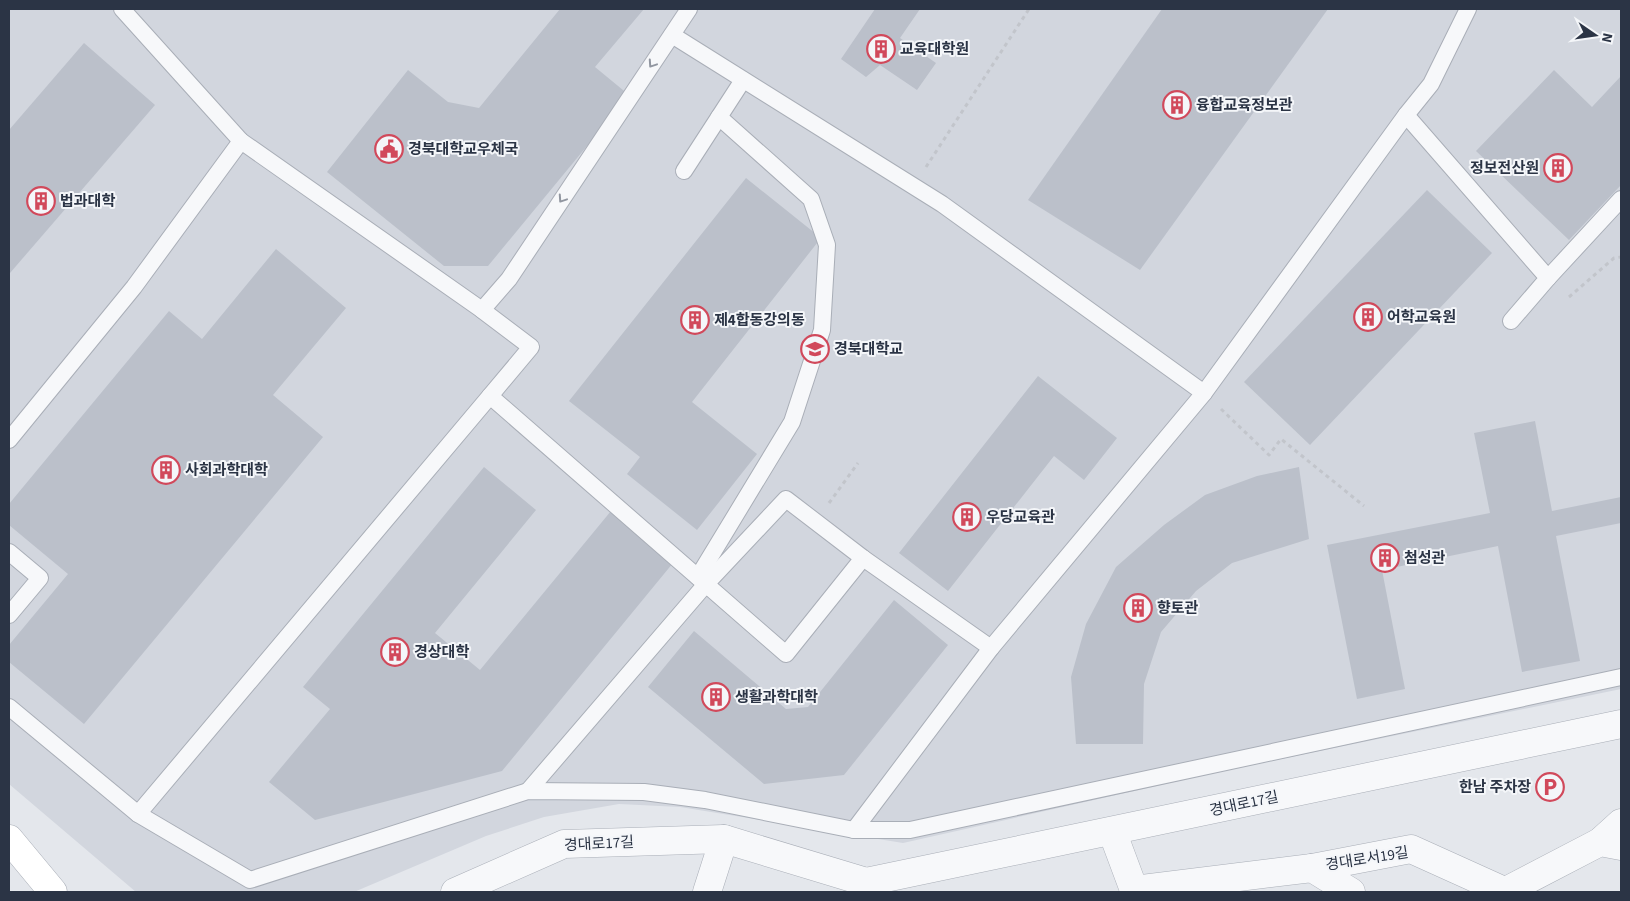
<svg xmlns="http://www.w3.org/2000/svg" width="1630" height="901" font-family="'Source Sans 3','Noto Sans KR',sans-serif">
  <rect width="100%" height="100%" fill="#e4e7ec"/>
  <polygon fill="#d2d6de" points="9,9 1621,9 1621,689 1232,769 903,843 680,807 619,804 544,817 486,836 354,892 136,892 9,784"/>
  <g fill="#bbc0ca">
    <polygon points="560,9 644,9 595,67 629,95 488,266 444,266 327,172 408,70 448,102 479,108"/>
    <polygon points="875,9 920,9 900,38 936,63 917,90 880,65 866,77 841,59"/>
    <polygon points="1162,9 1328,9 1140,270 1028,200"/>
    <polygon points="84,43 155,105 10,273 9,130"/>
    <polygon points="1554,70 1592,107 1621,76 1621,185 1569,240 1476,151"/>
    <polygon points="746,178 821,238 692,402 757,454 697,530 627,474 640,457 569,401"/>
    <polygon points="1427,190 1492,253 1310,445 1244,382"/>
    <polygon points="276,249 346,308 273,395 323,437 84,724 9,662 9,645 68,574 9,525 9,504 169,311 202,339"/>
    <polygon points="1038,376 1117,438 1084,480 1054,456 948,591 899,553"/>
    <polygon points="1535,421 1552,511 1621,497 1621,523 1556,536 1580,661 1522,672 1498,546 1382,570 1405,689 1357,699 1327,545 1490,513 1474,433"/>
    <polygon points="484,467 536,510 435,633 480,670 611,511 673,563 502,771 315,820 269,782 330,709 303,687"/>
    <polygon points="1299,467 1309,539 1232,563 1196,591 1161,632 1144,684 1143,744 1076,744 1071,677 1086,624 1116,567 1164,525 1205,495 1257,476"/>
    <polygon points="894,600 948,645 844,775 764,784 648,687 694,631 786,709 808,707"/>
  </g>
  <g fill="none" stroke-linecap="round" stroke-linejoin="round">
    <defs>
      <g id="service">
        <polyline points="122,9 241,141 482,310 531,347 490,396 786,654 863,558"/>
        <polyline points="672,35 942,204 1204,393"/>
        <polyline points="1406,115 1548,278 1511,321"/>
        <polyline points="684,171 743,80"/>
        <polyline points="1548,278 1621,199"/>
        <polyline points="482,310 509,279 689,9"/>
        <polyline points="9,440 134,287 241,141"/>
        <polyline points="9,552 40,578 9,615"/>
        <polyline points="698,577 792,422 822,330 827,245 811,199 719,117"/>
        <polyline points="9,707 138,814 250,880 528,791 644,792 705,800 854,830 910,830 1621,677"/>
        <polyline points="528,791 706,584 786,499 863,558 991,648"/>
        <polyline points="138,814 490,396"/>
        <polyline points="854,830 991,648 1204,393 1406,115 1431,84 1468,9"/>
      </g>
      <g id="minor">
        <polyline points="1112,831 1134,890"/>
        <polyline points="1600,842 1621,823"/>
        <polyline points="1312,868 1411,849 1504,891"/>
        <polyline points="455,892 564,844 724,839 866,882 1621,724"/>
        <polyline points="707,892 724,839"/>
        <polyline points="1134,892 1134,890 1312,868 1351,892"/>
        <polyline points="1504,892 1600,842 1621,846"/>
      </g>
      <polyline id="secondary" points="9,839 53,892"/>
    </defs>
    <use href="#service" stroke="#a9aeb7" stroke-width="18"/>
    <use href="#minor" stroke="#a9aeb7" stroke-width="29"/>
    <use href="#secondary" stroke="#a9aeb7" stroke-width="29"/>
    <g stroke="#c2c5cb" stroke-width="3" stroke-dasharray="4 4" stroke-linecap="butt">
      <polyline points="926,167 1029,9"/>
      <polyline points="1569,297 1614,258 1621,257"/>
      <polyline points="1221,409 1269,455 1281,439 1364,506"/>
      <polyline points="829,503 858,463"/>
    </g>
    <use href="#service" stroke="#f7f8fa" stroke-width="16"/>
    <use href="#minor" stroke="#f7f8fa" stroke-width="28"/>
    <use href="#secondary" stroke="#fff" stroke-width="28"/>
  </g>
  <defs><path id="oneway-chevron" d="M-2-3.5L2.5 0L-2 3.5" fill="none" stroke-width="1.6" stroke-linecap="round" stroke-linejoin="round" transform="scale(1.25)"/></defs>
  <g stroke="#9196a0">
    <use href="#oneway-chevron" transform="translate(652 64) rotate(124)"/>
    <use href="#oneway-chevron" transform="translate(562 199) rotate(124)"/>
  </g>
  <defs>
    <symbol id="building-ring" viewBox="-11 -11 22 22"><circle r="9.5" fill="#f4f6f9" stroke="#d1495b" stroke-width="1.5"/><path d="M-4-6H4V6H1V3H-1V6H-4ZM-2.5-4.3h1.7v1.8h-1.7ZM.8-4.3h1.7v1.8H.8ZM-2.5-1h1.7V.8h-1.7ZM.8-1h1.7V.8H.8Z" fill="#d1495b"/></symbol>
    <symbol id="civic-ring" viewBox="-11 -11 22 22"><circle r="9.5" fill="#f4f6f9" stroke="#d1495b" stroke-width="1.5"/><path d="M-.6-6.5H3V-4.5H.6V-3L4-1V1h2V6H-6V1h2V-1L-.6-3ZM-1.2 2.5V6h2.4V2.5Z" fill="#d1495b"/></symbol>
    <symbol id="university-ring" viewBox="-11 -11 22 22"><circle r="9.5" fill="#f4f6f9" stroke="#d1495b" stroke-width="1.5"/><path d="M0-5L7-2L0 1L-7-2ZM-4 1L0 2.5L4 1V4Q0 6-4 4Z" fill="#d1495b"/></symbol>
    <symbol id="parking-ring" viewBox="-11 -11 22 22"><circle r="9.5" fill="#f4f6f9" stroke="#d1495b" stroke-width="1.5"/><path d="M-3.5-5.5H1a3.5 3.5 0 0 1 0 7H-1V5.5H-3.5ZM-1-3.4V-.6H.8a1.4 1.4 0 0 0 0-2.8Z" fill="#d1495b"/></symbol>
  </defs>
  <g fill-rule="evenodd">
    <use href="#building-ring" x="865" y="33" width="32" height="32"/>
    <use href="#building-ring" x="1161" y="89" width="32" height="32"/>
    <use href="#civic-ring" x="373" y="133" width="32" height="32"/>
    <use href="#building-ring" x="1542" y="152" width="32" height="32"/>
    <use href="#building-ring" x="25" y="185" width="32" height="32"/>
    <use href="#building-ring" x="1352" y="301" width="32" height="32"/>
    <use href="#building-ring" x="679" y="304" width="32" height="32"/>
    <use href="#university-ring" x="799" y="333" width="32" height="32"/>
    <use href="#building-ring" x="150" y="454" width="32" height="32"/>
    <use href="#building-ring" x="951" y="501" width="32" height="32"/>
    <use href="#building-ring" x="1369" y="542" width="32" height="32"/>
    <use href="#building-ring" x="1122" y="592" width="32" height="32"/>
    <use href="#building-ring" x="379" y="636" width="32" height="32"/>
    <use href="#building-ring" x="700" y="681" width="32" height="32"/>
    <use href="#parking-ring" x="1534" y="771" width="32" height="32"/>
  </g>
  <g text-anchor="middle" dominant-baseline="central" stroke-width="4" stroke-linejoin="round" paint-order="stroke">
    <g font-size="15" font-weight="bold" fill="#2b3445" stroke="#f4f6f9" text-anchor="start">
      <text x="900" y="49">교육대학원</text>
      <text x="1196" y="105">융합교육정보관</text>
      <text x="408" y="149">경북대학교우체국</text>
      <text x="1539" y="168" text-anchor="end">정보전산원</text>
      <text x="60" y="201">법과대학</text>
      <text x="1387" y="317">어학교육원</text>
      <text x="714" y="320">제4합동강의동</text>
      <text x="834" y="349">경북대학교</text>
      <text x="185" y="470">사회과학대학</text>
      <text x="986" y="517">우당교육관</text>
      <text x="1404" y="558">첨성관</text>
      <text x="1157" y="608">향토관</text>
      <text x="414" y="652">경상대학</text>
      <text x="735" y="697">생활과학대학</text>
      <text x="1531" y="787" text-anchor="end">한남 주차장</text>
    </g>
    <g font-size="15" fill="#2b3445" stroke="#f4f6f9">
      <text transform="translate(1244 804) rotate(-12)">경대로17길</text>
      <text transform="translate(599 844) rotate(-3)">경대로17길</text>
      <text transform="translate(1367 859) rotate(-9)">경대로서19길</text>
    </g>
  </g>
  <rect width="1630" height="901" fill="none" stroke="#2b3445" stroke-width="20"/>
  <g transform="translate(1595 35) rotate(103)" stroke="#f4f6f9" stroke-width="4" paint-order="stroke">
  <path d="M0-4L9 19L0 12L-9 19Z" fill="#2b3445"/>
  <text y="-8" font-size="14" font-weight="bold" text-anchor="middle" fill="#2b3445">N</text>
  </g>
</svg>
